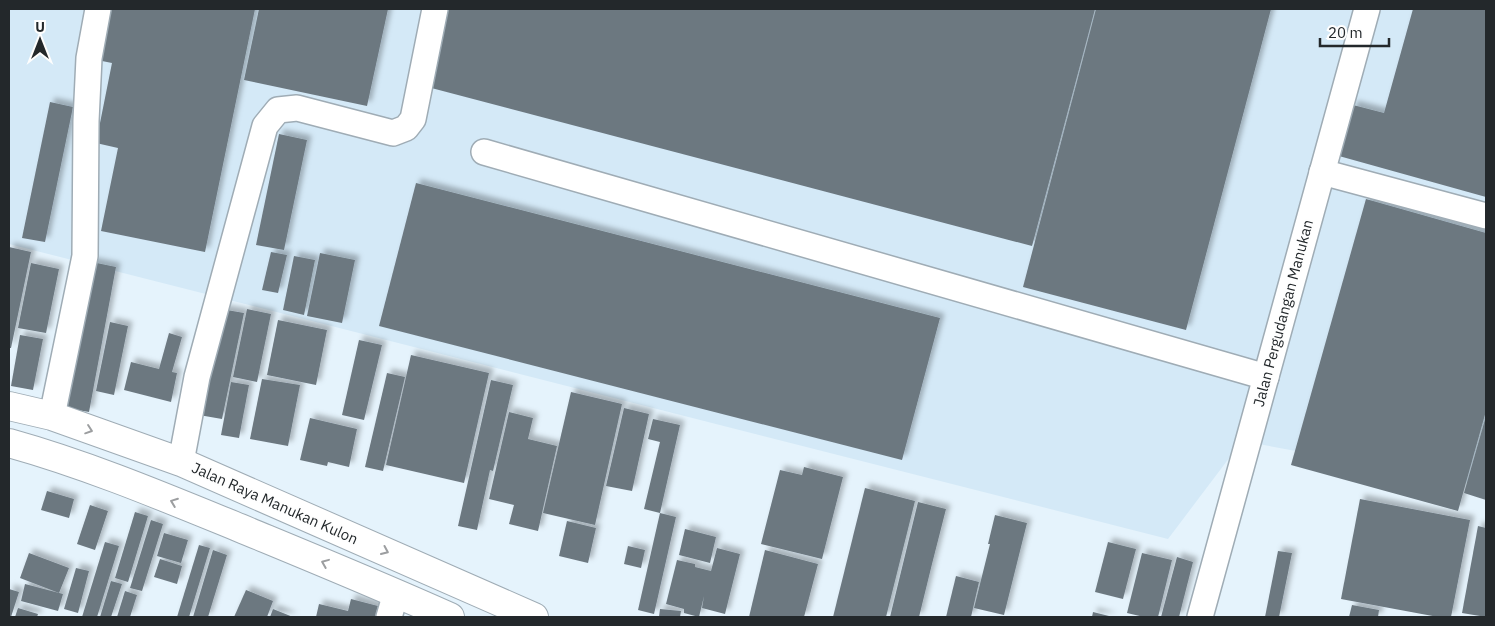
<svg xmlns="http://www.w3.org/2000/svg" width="1495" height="626" font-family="'IBM Plex Sans',sans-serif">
  <defs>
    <filter id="shadow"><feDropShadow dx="4.5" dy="-4.5" stdDeviation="2.5" flood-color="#0004"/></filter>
  </defs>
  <rect width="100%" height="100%" fill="#e5f3fc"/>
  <polygon fill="#d4e9f7" points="9,9 1486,9 1486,486 1242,441 1168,539 9,244"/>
  <g fill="#6c7880" filter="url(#shadow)">
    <polygon points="103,9 255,9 205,252 101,231 118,148 96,143 112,63 92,59"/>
    <polygon points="259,9 388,9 367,106 244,80"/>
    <polygon points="441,9 1095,9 1032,246 420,85"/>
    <polygon points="1096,9 1271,9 1186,330 1023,287"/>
    <polygon points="1413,9 1486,9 1486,197 1339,156 1353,105 1384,113"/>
    <polygon points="50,102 73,107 45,242 22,238"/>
    <polygon points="279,134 307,140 284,250 256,245"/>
    <polygon points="416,183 940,318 902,460 379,326"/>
    <polygon points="1366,199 1486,233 1486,411 1458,511 1291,465"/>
    <polygon points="9,247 31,252 11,348 9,348"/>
    <polygon points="271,252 287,255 278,293 262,290"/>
    <polygon points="320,253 355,260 342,323 307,316"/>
    <polygon points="294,256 315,260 304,315 283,310"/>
    <polygon points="87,261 116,267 89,412 60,407"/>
    <polygon points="31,263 59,269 46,333 18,328"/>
    <polygon points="221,309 244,313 222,419 199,415"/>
    <polygon points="247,309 271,314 257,382 233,377"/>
    <polygon points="278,320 327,330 316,385 267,375"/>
    <polygon points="110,322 128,326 114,395 96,391"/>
    <polygon points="169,333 182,337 172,372 177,373 171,402 124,390 131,362 159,369"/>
    <polygon points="20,335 43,339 33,390 11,386"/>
    <polygon points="359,340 382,345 364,420 342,415"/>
    <polygon points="411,355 489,373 464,483 386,465"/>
    <polygon points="387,373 405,377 383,471 365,467"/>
    <polygon points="262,379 300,385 288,446 250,439"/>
    <polygon points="491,380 513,385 493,471 490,470 477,530 458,526"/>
    <polygon points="231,382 249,385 239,438 221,435"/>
    <polygon points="571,392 622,404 595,525 543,513"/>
    <polygon points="624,408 649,414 632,491 606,486"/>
    <polygon points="509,412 533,418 528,439 557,446 538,531 509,524 514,505 489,499"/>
    <polygon points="1486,416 1486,500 1464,493"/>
    <polygon points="310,418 357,429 349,467 328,462 327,466 300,460"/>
    <polygon points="653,419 680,425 660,513 644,509 660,442 648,439"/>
    <polygon points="804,467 843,477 822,559 761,544 780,470 802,475"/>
    <polygon points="865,488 915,501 886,617 833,617"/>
    <polygon points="47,491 74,499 69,518 41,510"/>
    <polygon points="1360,499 1470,520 1451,617 1438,617 1341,599"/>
    <polygon points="918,502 946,509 932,564 919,617 890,617"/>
    <polygon points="90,505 108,511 95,550 77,544"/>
    <polygon points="135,512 148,516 128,582 115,578"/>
    <polygon points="660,513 676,517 654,614 638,610"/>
    <polygon points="995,515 1027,523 1004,615 974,608 990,544 988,544"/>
    <polygon points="151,520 163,524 142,591 130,588"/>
    <polygon points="567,521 596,528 588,563 559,556"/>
    <polygon points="1478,526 1486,528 1486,617 1462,613"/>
    <polygon points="685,529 716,537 710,563 679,555"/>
    <polygon points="164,533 188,540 181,563 157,556"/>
    <polygon points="105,542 119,546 97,617 82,617"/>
    <polygon points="1108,542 1136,549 1123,599 1095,592"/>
    <polygon points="199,545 210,548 189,617 177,617"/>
    <polygon points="628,546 645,550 641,568 624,564"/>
    <polygon points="717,548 740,554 725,614 702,608 704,596 699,617 684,613 684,609 666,604 677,560 695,564 695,567 711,571"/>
    <polygon points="213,550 227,555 208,617 193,617"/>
    <polygon points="765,550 818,564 804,617 749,617"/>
    <polygon points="1278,551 1292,553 1279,617 1265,617"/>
    <polygon points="29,553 69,568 59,593 20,578"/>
    <polygon points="1142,553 1172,560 1158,617 1144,617 1127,613"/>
    <polygon points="1177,557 1193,562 1179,617 1161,617"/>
    <polygon points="160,559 182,566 177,584 154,577"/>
    <polygon points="76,568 89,571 78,613 64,609"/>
    <polygon points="956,576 979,582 971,617 946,617"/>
    <polygon points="111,581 122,584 111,617 100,617"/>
    <polygon points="25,584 63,594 58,611 21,601"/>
    <polygon points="9,589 19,592 11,617 9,617"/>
    <polygon points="246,590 273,601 267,617 234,617"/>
    <polygon points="125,591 137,595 130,617 117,617"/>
    <polygon points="351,599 378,606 375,617 316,617 319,604 348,611"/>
    <polygon points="1352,605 1379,610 1378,617 1349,617"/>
    <polygon points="18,608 38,614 37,617 15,617"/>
    <polygon points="273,609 293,617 270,617"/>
    <polygon points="660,609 681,611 680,617 659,617"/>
    <polygon points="1093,612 1113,617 1092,617"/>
  </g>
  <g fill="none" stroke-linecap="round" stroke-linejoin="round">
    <defs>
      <g id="minor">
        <polyline points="484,152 1266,377"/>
        <polyline points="1322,172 1486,216"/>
        <polyline points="52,416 85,256 86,121 89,58 98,9"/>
        <polyline points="181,462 197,377 265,126 278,110 297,108 393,133 406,128 413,119 435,9"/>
        <polyline points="389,617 396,593"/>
        <polyline points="1200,617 1367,9"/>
      </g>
      <g id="major">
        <polyline points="9,406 52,416 181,462 534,617"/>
        <path d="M 9,443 C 88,465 164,497 240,528 C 310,557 381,586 450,617"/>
      </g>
    </defs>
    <use href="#minor" stroke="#9facb5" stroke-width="28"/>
    <use href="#major" stroke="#9facb5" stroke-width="30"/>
    <use href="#minor" stroke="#fff" stroke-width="25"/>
    <use href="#major" stroke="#fff" stroke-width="28"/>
  </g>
  <defs><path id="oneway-chevron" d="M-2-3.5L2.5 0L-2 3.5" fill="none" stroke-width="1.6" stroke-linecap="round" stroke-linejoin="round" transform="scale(1.25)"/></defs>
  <g stroke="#9c9ea0">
    <use href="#oneway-chevron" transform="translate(89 430) rotate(19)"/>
    <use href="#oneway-chevron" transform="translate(174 502) rotate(-159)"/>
    <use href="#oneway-chevron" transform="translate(385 551) rotate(24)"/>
    <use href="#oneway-chevron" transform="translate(325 563) rotate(-158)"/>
  </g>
  <g text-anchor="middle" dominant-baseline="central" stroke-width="4" stroke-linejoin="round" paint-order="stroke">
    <g font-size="15" fill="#23282b" stroke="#fefefe">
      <text transform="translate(1283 313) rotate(-75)">Jalan Pergudangan Manukan</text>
      <text transform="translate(275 503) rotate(24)">Jalan Raya Manukan Kulon</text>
    </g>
  </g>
  <rect width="1495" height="626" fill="none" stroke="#23282b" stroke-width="20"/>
  <g transform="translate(40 40)" stroke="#fefefe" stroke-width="4" paint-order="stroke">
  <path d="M0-4L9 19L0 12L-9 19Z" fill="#23282b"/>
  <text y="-8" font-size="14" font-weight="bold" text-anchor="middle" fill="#23282b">U</text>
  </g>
  <path d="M1320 38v8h69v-8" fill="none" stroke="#23282b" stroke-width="2.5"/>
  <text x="1328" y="38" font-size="15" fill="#23282b" stroke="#fefefe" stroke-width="4" paint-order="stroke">20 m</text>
</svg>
